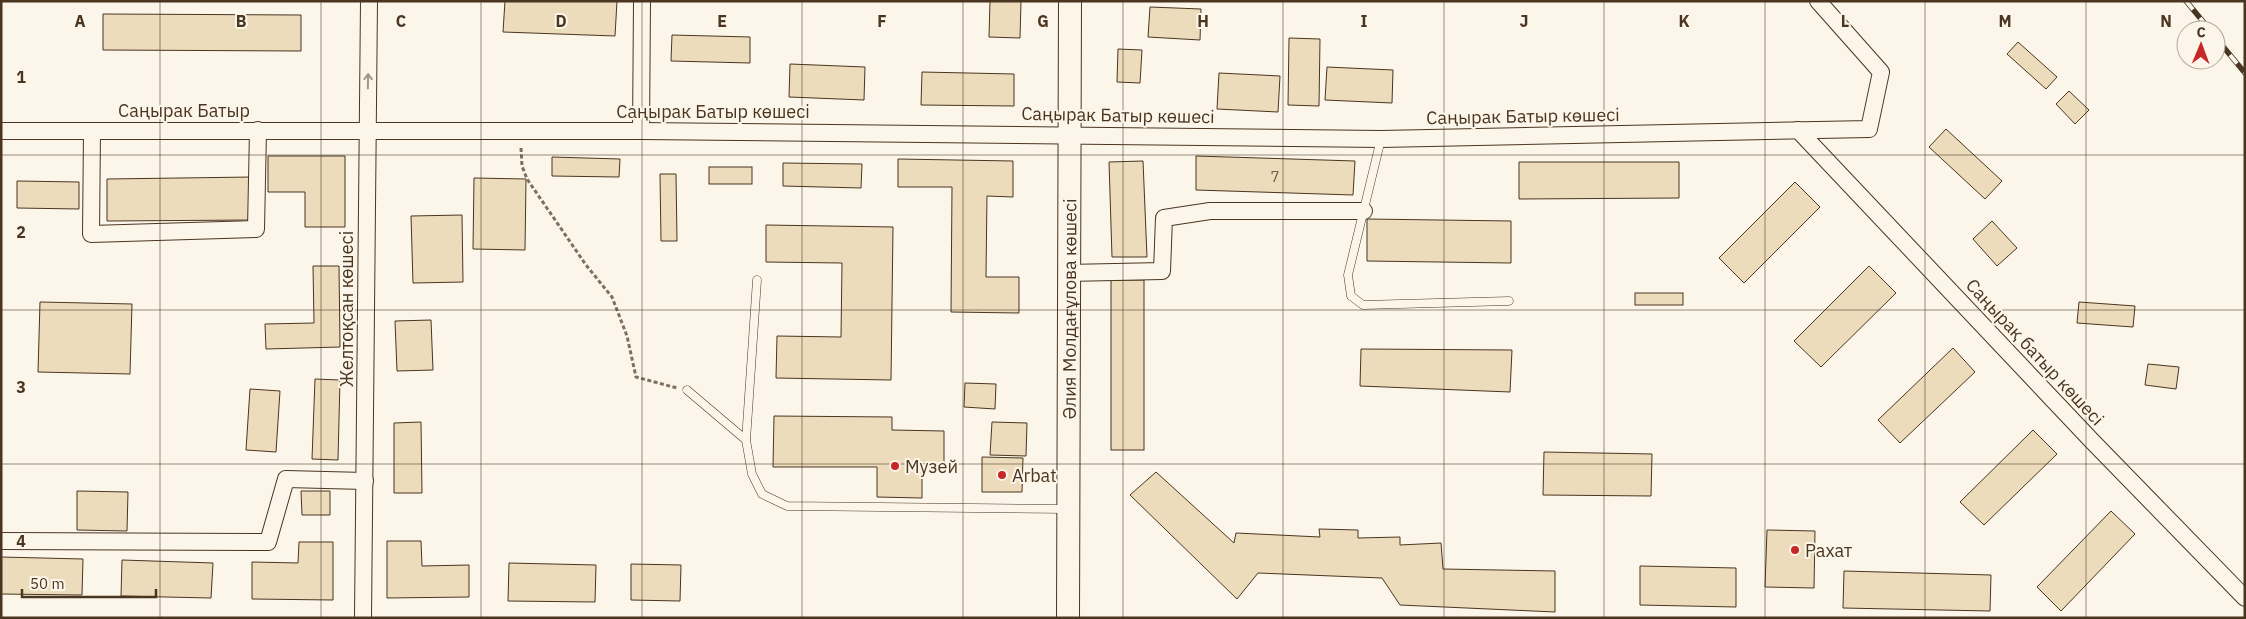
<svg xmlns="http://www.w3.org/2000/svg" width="2246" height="619" font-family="'IBM Plex Sans',sans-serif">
  <rect width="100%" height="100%" fill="#fbf6e9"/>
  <g fill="#ecdcbc" stroke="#4a3520">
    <polygon points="505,1 617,1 615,36 503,32"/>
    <polygon points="990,1 1021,1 1020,38 989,37"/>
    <polygon points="1150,7 1201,9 1200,40 1148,37"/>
    <polygon points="103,14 301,15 301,51 103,50"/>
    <polygon points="672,35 750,37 750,63 671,61"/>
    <polygon points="1289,38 1320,39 1319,106 1288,105"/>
    <polygon points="2018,42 2057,77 2046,89 2007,54"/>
    <polygon points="1118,49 1142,50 1140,83 1117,82"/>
    <polygon points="790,64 865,67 864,100 789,97"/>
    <polygon points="1327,67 1393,70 1392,103 1325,100"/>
    <polygon points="922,72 1014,74 1014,106 921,105"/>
    <polygon points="1219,73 1280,76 1278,112 1217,109"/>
    <polygon points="2069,91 2089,110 2075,124 2056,104"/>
    <polygon points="1946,129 2002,181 1985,199 1929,147"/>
    <polygon points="268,156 345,156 345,227 305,227 305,192 268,192"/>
    <polygon points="1196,156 1355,161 1353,195 1196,190"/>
    <polygon points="552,157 620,159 619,177 552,176"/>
    <polygon points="898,159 1013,161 1013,197 987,196 986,277 1019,277 1019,313 951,312 952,187 898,187"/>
    <polygon points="1143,161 1147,257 1112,257 1109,162"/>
    <polygon points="1519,162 1679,162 1679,198 1519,199"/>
    <polygon points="783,163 862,164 861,188 783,186"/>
    <rect x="709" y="167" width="43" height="17"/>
    <polygon points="660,174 676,174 677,241 661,241"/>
    <polygon points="252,177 253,220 107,221 107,179"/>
    <polygon points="474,178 526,179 525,250 473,249"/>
    <polygon points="17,181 79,182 79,209 17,208"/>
    <polygon points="1795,182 1820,207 1744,283 1719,258"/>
    <polygon points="462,215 463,282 413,283 411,216"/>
    <polygon points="1367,219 1511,221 1511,263 1367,261"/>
    <polygon points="1992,221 2017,248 1997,266 1973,239"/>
    <polygon points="766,225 893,227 891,380 776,378 777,336 841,337 842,263 766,262"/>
    <polygon points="313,266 339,266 340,347 266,349 265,324 314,323"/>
    <polygon points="1869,266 1896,293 1821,367 1794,341"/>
    <rect x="1111" y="280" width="33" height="170"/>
    <rect x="1635" y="293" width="48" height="12"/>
    <polygon points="40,302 132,304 130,374 38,372"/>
    <polygon points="2079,302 2135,306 2133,327 2077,323"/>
    <polygon points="431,320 433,370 397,371 395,321"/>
    <polygon points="1953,348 1975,372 1900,443 1878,420"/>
    <polygon points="1361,349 1512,350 1510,392 1360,386"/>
    <polygon points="2148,364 2179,367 2176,389 2145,385"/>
    <polygon points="315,379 340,380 338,460 312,459"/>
    <polygon points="965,383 996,384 995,409 964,407"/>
    <polygon points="250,389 280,391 276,452 246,450"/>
    <polygon points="774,416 892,417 892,430 944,431 944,464 922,464 922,498 877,497 877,467 773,467"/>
    <polygon points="421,422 422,493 394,493 394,423"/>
    <polygon points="992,422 1027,423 1026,456 990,455"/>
    <polygon points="2033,430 2057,454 1984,525 1960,502"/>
    <polygon points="1544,452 1652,454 1651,496 1543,495"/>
    <polygon points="982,457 1023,458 1022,492 982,492"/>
    <polygon points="1156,472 1234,543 1236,533 1320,537 1319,529 1358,530 1358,538 1400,537 1400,545 1441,543 1443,569 1555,571 1555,612 1400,605 1382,578 1258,573 1237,599 1130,495"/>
    <polygon points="77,491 128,492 127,531 77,530"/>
    <polygon points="301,491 330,491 330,515 302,515"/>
    <polygon points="2111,511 2135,534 2061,611 2037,587"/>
    <polygon points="1767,530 1815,531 1814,588 1765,587"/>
    <polygon points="387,541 421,541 422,566 469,565 469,597 387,598"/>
    <polygon points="299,542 333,542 333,600 252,599 252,562 298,563"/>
    <polygon points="1,557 83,559 82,595 1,594"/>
    <polygon points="122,560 213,563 211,598 121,596"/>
    <polygon points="509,563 596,565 595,602 508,601"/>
    <polygon points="631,564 681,565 680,601 631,600"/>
    <polygon points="1640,566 1736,568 1736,607 1640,605"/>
    <polygon points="1844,571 1991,575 1990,611 1843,608"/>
  </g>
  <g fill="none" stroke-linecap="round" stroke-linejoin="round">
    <defs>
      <g id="lane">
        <polyline points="1381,139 1348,275 1351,296 1363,305 1509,301"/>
        <polyline points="757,280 746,440 752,474 762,494 787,506 1066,509"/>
        <polyline points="687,390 746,440"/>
      </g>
      <g id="street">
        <polyline points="1798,130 2092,441 2245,598"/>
        <polyline points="1,131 641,131 1381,139 1869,129 1881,72 1818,1"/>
        <polyline points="92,131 91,234 256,229 258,130"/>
        <polyline points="641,131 642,1"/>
        <polyline points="1067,273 1162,271 1164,218 1210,211 1364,211"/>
        <polyline points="1,541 268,542 286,479 365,481"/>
        <polyline points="363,618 369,1"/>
      </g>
      <g id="secondary">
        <path id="s1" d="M 1068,618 L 1070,1"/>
      </g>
    </defs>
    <use href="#lane" stroke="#4a3520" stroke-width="9"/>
    <use href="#street" stroke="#4a3520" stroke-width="18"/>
    <use href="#secondary" stroke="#4a3520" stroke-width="24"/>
    <polyline stroke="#7f6f5c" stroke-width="3" stroke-dasharray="4 2.5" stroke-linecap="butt" points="521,148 522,166 527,179 586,265 612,297 627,336 636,377 677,388"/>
    <use href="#lane" stroke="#fbf6e9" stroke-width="8"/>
    <use href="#street" stroke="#fbf6e9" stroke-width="16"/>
    <use href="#secondary" stroke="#fbf6e9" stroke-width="22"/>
    <defs>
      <g id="rail">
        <polyline points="2186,1 2210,30"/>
        <polyline points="2216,38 2245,73"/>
      </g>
    </defs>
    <use href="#rail" stroke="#4a3520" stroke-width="5.5"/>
    <use href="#rail" stroke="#fbf6e9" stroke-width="4" stroke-dasharray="11" stroke-linecap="butt"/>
  </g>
  <defs><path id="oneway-shaft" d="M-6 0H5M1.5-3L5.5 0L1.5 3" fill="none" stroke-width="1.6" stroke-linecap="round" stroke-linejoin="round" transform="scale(1.25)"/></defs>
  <use stroke="#a29684" href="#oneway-shaft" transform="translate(368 81) rotate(-89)"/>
  <path fill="none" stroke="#4a3520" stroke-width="1" stroke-opacity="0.55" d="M 160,1 L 160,618M 321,1 L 321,618M 481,1 L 481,618M 642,1 L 642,618M 802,1 L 802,618M 963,1 L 963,618M 1123,1 L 1123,618M 1283,1 L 1283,618M 1444,1 L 1444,618M 1604,1 L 1604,618M 1765,1 L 1765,618M 1925,1 L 1925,618M 2086,1 L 2086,618M 1,155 L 2245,155M 1,310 L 2245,310M 1,464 L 2245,464"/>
  <g fill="#c62828" stroke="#fbf6e9" stroke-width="2">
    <circle cx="895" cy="466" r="5"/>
    <circle cx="1002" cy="475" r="5"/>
    <circle cx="1795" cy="550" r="5"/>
  </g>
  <g text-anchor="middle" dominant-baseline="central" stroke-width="4" stroke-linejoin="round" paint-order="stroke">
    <g font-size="15" fill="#725f47">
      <text x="1275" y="176">7</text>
    </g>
    <g font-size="18" fill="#4a3520" stroke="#fbf6e9">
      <text x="184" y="110">Саңырак Батыр</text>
      <text x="713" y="111">Саңырак Батыр көшесі</text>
      <text transform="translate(1118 115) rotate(1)">Саңырак Батыр көшесі</text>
      <text transform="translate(1523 116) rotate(-1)">Саңырак Батыр көшесі</text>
      <text transform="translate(346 309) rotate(-90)">Желтоқсан көшесі</text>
      <text stroke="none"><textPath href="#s1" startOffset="309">Әлия Молдағұлова көшесі</textPath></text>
      <text transform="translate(2035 352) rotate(47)">Саңырақ батыр көшесі</text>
    </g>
    <g font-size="18" fill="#4a3520" stroke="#fbf6e9" text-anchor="start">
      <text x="905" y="466">Музей</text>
      <text x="1012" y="475">Arbat</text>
      <text x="1805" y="550">Рахат</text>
    </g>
  </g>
  <g font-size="16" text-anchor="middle" font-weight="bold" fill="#4a3520" stroke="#fbf6e9" stroke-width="4" stroke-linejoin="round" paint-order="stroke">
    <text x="80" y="27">A</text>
    <text x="241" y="27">B</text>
    <text x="401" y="27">C</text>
    <text x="561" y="27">D</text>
    <text x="722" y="27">E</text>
    <text x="882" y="27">F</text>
    <text x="1043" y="27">G</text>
    <text x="1203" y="27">H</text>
    <text x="1364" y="27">I</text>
    <text x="1524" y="27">J</text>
    <text x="1684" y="27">K</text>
    <text x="1845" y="27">L</text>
    <text x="2005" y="27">M</text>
    <text x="2166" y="27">N</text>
    <text x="21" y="83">1</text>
    <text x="21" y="238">2</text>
    <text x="21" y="393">3</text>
    <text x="21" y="547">4</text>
  </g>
  <rect width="2246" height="619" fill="none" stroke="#4a3520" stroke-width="5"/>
  <g transform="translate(2201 45) rotate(1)"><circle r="24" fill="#fbf6e9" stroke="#b4a999"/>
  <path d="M0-4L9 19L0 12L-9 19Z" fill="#c62828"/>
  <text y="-8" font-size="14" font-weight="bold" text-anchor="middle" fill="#4a3520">С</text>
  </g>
  <path d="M22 589v8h134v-8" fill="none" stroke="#4a3520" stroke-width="2.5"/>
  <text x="30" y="589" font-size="15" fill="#4a3520" stroke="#fbf6e9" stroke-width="4" paint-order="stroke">50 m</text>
</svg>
